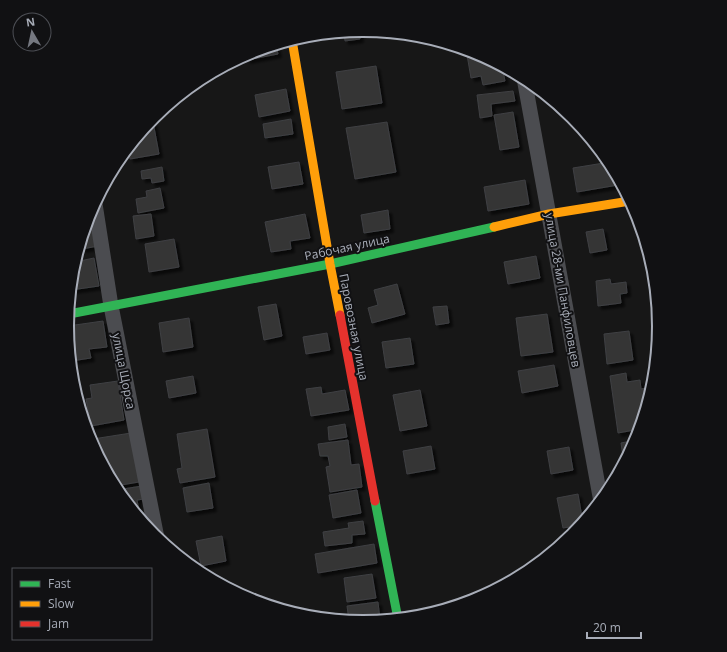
<svg xmlns="http://www.w3.org/2000/svg" width="727" height="652" font-family="'Open Sans',sans-serif">
  <defs>
    <filter id="shadow"><feDropShadow dx="3.5" dy="3.5" stdDeviation="1" flood-color="#0009"/></filter>
  </defs>
  <rect width="100%" height="100%" fill="#171717"/>
  <g fill="#353536" stroke="#3f4043" filter="url(#shadow)">
    <polygon points="359,30 360,39 345,41 344,32"/>
    <polygon points="276,45 278,54 247,60 246,55 250,52"/>
    <polygon points="466,49 477,53 502,66 505,81 483,85 481,76 471,78"/>
    <polygon points="376,66 382,103 342,109 336,72"/>
    <polygon points="286,89 290,111 259,117 255,95"/>
    <polygon points="513,91 515,101 491,104 492,116 480,118 477,95"/>
    <polygon points="513,112 519,147 500,150 494,115"/>
    <polygon points="291,119 293,134 265,138 263,124"/>
    <polygon points="153,122 159,154 130,159 128,148 149,123"/>
    <polygon points="387,122 396,172 355,179 346,128"/>
    <polygon points="299,162 303,184 272,189 268,167"/>
    <polygon points="610,162 616,173 618,185 577,192 573,168"/>
    <polygon points="162,167 164,181 152,183 151,178 142,179 141,171"/>
    <polygon points="525,180 529,204 488,211 484,187"/>
    <polygon points="160,188 164,208 138,213 136,199 147,197 146,191"/>
    <polygon points="388,210 390,229 364,233 361,215"/>
    <polygon points="151,214 154,236 136,239 133,216"/>
    <polygon points="305,214 310,238 290,241 291,249 271,252 265,222"/>
    <polygon points="94,227 98,246 82,249 81,242 85,229"/>
    <polygon points="603,229 607,250 590,253 586,232"/>
    <polygon points="174,239 179,267 149,272 145,244"/>
    <polygon points="536,256 540,278 508,284 504,262"/>
    <polygon points="94,258 99,286 71,290 73,268 75,262"/>
    <polygon points="610,279 611,284 626,282 627,293 620,294 621,303 598,306 596,281"/>
    <polygon points="397,284 405,314 372,323 368,308 378,305 374,290"/>
    <polygon points="276,304 282,336 264,340 258,307"/>
    <polygon points="447,306 449,323 436,325 433,307"/>
    <polygon points="547,314 553,352 521,356 516,318"/>
    <polygon points="189,318 193,347 163,352 159,323"/>
    <polygon points="103,321 107,347 89,349 91,358 71,361 68,326"/>
    <polygon points="629,331 633,360 607,364 604,334"/>
    <polygon points="327,333 330,350 306,354 303,337"/>
    <polygon points="410,338 414,364 386,368 382,342"/>
    <polygon points="554,365 558,386 522,393 518,371"/>
    <polygon points="626,373 627,382 640,380 641,389 653,387 650,398 648,398 649,400 640,429 618,433 610,376"/>
    <polygon points="193,376 196,393 169,398 166,381"/>
    <polygon points="118,381 124,420 91,426 86,399 92,398 90,385"/>
    <polygon points="321,387 322,394 345,390 349,410 311,416 306,389"/>
    <polygon points="420,390 427,426 400,431 393,395"/>
    <polygon points="345,424 347,437 329,440 328,427"/>
    <polygon points="207,429 215,477 180,483 177,469 182,468 177,434"/>
    <polygon points="131,433 139,482 115,486 112,481 110,466 105,467 94,447 93,439"/>
    <polygon points="348,440 351,465 359,464 362,487 330,492 326,467 330,466 328,456 320,456 318,444"/>
    <polygon points="636,440 624,463 621,443"/>
    <polygon points="431,446 435,469 407,474 403,451"/>
    <polygon points="569,447 573,470 551,474 547,451"/>
    <polygon points="209,483 213,508 187,512 183,488"/>
    <polygon points="142,486 144,499 137,500 139,511 135,512 117,490"/>
    <polygon points="357,490 361,513 333,518 329,495"/>
    <polygon points="578,494 583,523 582,525 563,528 557,498"/>
    <polygon points="363,521 365,534 352,535 352,543 325,546 323,532 349,528 348,523"/>
    <polygon points="222,536 226,561 201,566 196,541"/>
    <polygon points="374,544 377,563 318,573 315,554"/>
    <polygon points="372,574 376,598 347,602 344,578"/>
    <polygon points="378,602 380,620 363,622 349,621 347,606"/>
  </g>
  <g fill="none" stroke-linecap="round" stroke-linejoin="round">
    <g stroke="#4b4c50" stroke-width="15">
      <polyline points="524,78 601,502"/>
      <polyline points="95,204 111,306 157,538"/>
    </g>
    <g stroke="#30b455" stroke-width="9">
      <polyline points="69,314 330,264 494,227"/>
      <polyline points="375,501 398,619"/>
    </g>
    <g stroke="#ff9f0a" stroke-width="9">
      <polyline points="292,40 330,264 340,315"/>
      <polyline points="494,227 549,214 630,201"/>
    </g>
    <polyline stroke="#e5322d" stroke-width="9" points="340,315 375,501"/>
  </g>
  <g text-anchor="middle" dominant-baseline="central" stroke-width="4" stroke-linejoin="round" paint-order="stroke">
    <g font-size="12" fill="#a8adb8" stroke="#111113">
      <text transform="translate(347 247) rotate(-12)">Рабочая улица</text>
      <text transform="translate(563 290) rotate(80)">улица 28-ми Панфиловцев</text>
      <text transform="translate(354 327) rotate(79)">Паровозная улица</text>
      <text transform="translate(124 371) rotate(79)">улица Щорса</text>
    </g>
  </g>
  <path d="M0 0H727V652H0ZM74 326a289 289 0 1 1 578 0a289 289 0 1 1-578 0Z" fill="#111113" fill-rule="evenodd"/>
  <path fill="none" stroke="#a8adb8" stroke-width="2" d="M74 326a289 289 0 1 1 578 0a289 289 0 1 1-578 0Z"/>
  <rect x="12" y="568" width="140" height="72" fill="#111113" stroke="#4d4f55"/>
  <rect x="20" y="581" width="20" height="6" fill="#30b455" stroke="#4d4f55"/>
  <text x="48" y="588" font-size="12" fill="#a8adb8">Fast</text>
  <rect x="20" y="601" width="20" height="6" fill="#ff9f0a" stroke="#4d4f55"/>
  <text x="48" y="608" font-size="12" fill="#a8adb8">Slow</text>
  <rect x="20" y="621" width="20" height="6" fill="#e5322d" stroke="#4d4f55"/>
  <text x="48" y="628" font-size="12" fill="#a8adb8">Jam</text>
  <g transform="translate(32 32) rotate(351)"><circle r="19" fill="#111113" stroke="#4d4f55"/>
  <path d="M0-3L7 15L0 10L-7 15Z" fill="#757880"/>
  <text y="-6" font-size="11" font-weight="bold" text-anchor="middle" fill="#a8adb8">N</text>
  </g>
  <path d="M587 632v6h54v-6" fill="none" stroke="#a8adb8" stroke-width="2"/>
  <text x="593" y="632" font-size="12" fill="#a8adb8" stroke="#111113" stroke-width="3" paint-order="stroke">20 m</text>
</svg>
